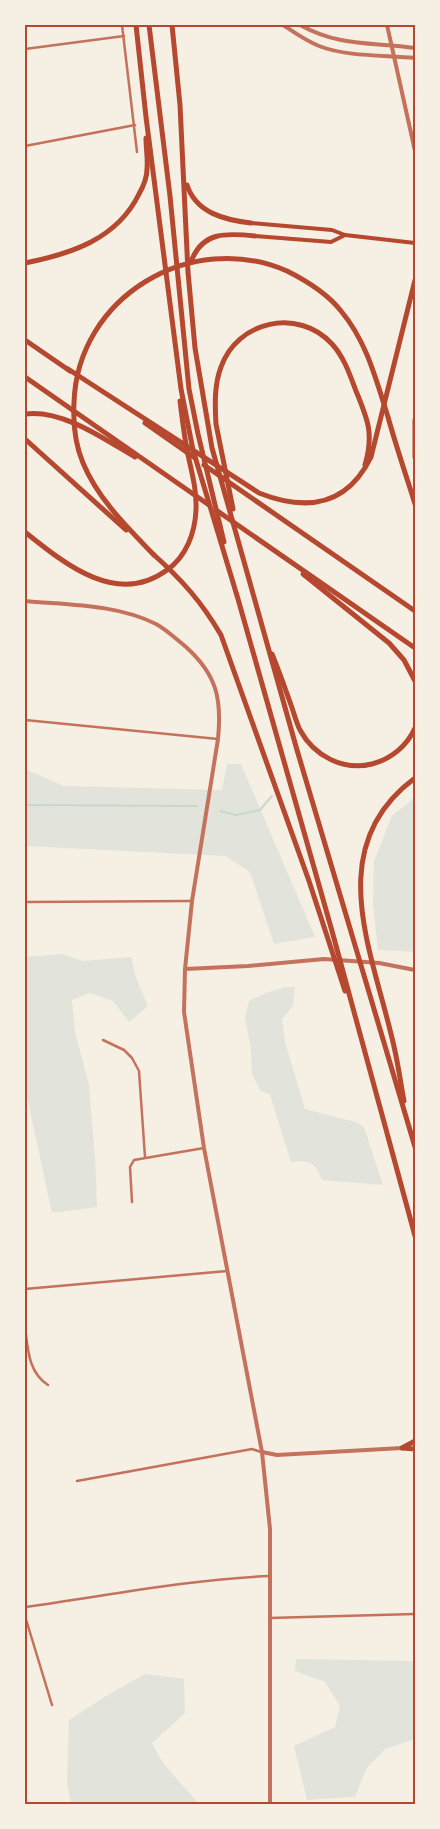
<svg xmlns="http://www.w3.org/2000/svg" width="440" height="1829" font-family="Helvetica,sans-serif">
  <rect width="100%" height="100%" fill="#f6efe4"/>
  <g fill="#e2e4dc">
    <polygon points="227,764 241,764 315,937 274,944 250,872 225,856 25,846 25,769 64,786 222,790"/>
    <polygon points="415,797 415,952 378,950 373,905 374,861 392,816"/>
    <polygon points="62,954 82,961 131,957 136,978 148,1006 129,1022 113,1001 90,993 72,1000 75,1032 89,1085 95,1157 97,1207 52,1213 27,1097 25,1094 25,957"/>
    <path d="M 285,987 L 295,987 L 293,1006 L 282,1019 L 285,1042 L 305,1109 L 356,1122 L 364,1127 L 383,1185 L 322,1180 C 315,1162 310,1160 291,1162 L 270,1095 L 261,1091 L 252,1075 L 251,1050 L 245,1017 L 249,1001 L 265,993 Z"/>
    <polygon points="296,1659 415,1661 415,1740 412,1740 385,1749 366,1769 355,1797 307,1800 294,1746 335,1727 340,1706 325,1682 295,1671"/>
    <polygon points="145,1674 184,1679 185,1713 152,1743 163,1763 199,1804 71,1804 67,1783 69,1720 111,1693"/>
  </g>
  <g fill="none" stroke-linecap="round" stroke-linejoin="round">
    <g stroke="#c9d6d2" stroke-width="2">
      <polyline points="25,805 197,806"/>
      <polyline points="220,811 236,815 260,810 272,796"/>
    </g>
    <g stroke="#c5725c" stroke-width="2.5">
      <polyline points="122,25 137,152"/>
      <polyline points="25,49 124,36"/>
      <polyline points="25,146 135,125"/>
      <polyline points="25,720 218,739"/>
      <polyline points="25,902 192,901"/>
      <polyline points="103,1040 124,1050 132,1058 139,1071 145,1157"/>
      <polyline points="132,1202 130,1167 134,1160 204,1148"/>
      <polyline points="25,1289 227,1271"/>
      <path d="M 25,1327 C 28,1349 28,1372 48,1385"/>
      <polyline points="77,1481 252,1449 261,1452"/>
      <path d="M 25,1607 C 105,1596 190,1579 270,1576"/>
      <polyline points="25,1616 52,1705"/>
      <polyline points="269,1618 415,1614"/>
    </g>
    <g stroke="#c5725c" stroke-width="4">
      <path d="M 283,25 C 295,33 306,41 319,46 C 347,57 385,55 415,58"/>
      <path d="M 300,25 C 340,47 371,42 415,48"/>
      <polyline points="387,25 415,151"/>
      <path d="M 25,601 C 68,605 116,604 156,624 C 167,630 176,639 186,647 C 217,675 222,699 218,739 L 192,901 L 185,969 L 184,1012 L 204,1148 L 262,1452 L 270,1529 L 270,1804"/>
      <polyline points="185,969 248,966 324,959 379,963 415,970"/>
      <polyline points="262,1452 277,1455 402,1448"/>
    </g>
    <g stroke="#b5482f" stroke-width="4">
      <polyline points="251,223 332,230 345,235 415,243"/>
      <polyline points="255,236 331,242 345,235"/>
    </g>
    <g stroke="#b5482f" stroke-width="5">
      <polyline points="136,25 146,117 181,389 193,450 238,599 332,931 415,1236"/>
      <polyline points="149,25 170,196 189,389 198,434 224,542"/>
      <polyline points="172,25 180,105 188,272 195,348 212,448 297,750 415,1147"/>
      <path d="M 187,185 C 196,213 225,220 251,223"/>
      <path d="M 191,262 C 202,231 227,233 255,236"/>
      <path d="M 25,263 C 71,254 117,239 139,194 C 143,187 147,177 147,169 C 148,159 146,148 146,138"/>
      <polyline points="25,340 70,371"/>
      <path d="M 68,369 L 259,493 C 307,512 347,506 371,457 L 415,280"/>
      <polyline points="25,377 209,505"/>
      <path d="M 25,414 C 62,409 104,439 135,457"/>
      <polyline points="415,420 415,457"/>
      <polyline points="145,423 195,458"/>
      <polyline points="25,439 126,530"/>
      <polyline points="204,465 415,611"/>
      <path d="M 233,509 L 216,424 C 215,406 214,385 221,367 C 237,321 298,307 332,344 C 344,357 350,375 356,391 C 368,420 374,434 365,465"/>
      <polyline points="216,510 415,648"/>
      <path d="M 25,532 C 65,564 117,607 167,570 C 186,557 195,533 196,510 C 197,489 191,470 187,450 C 184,434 182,417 180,401"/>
      <path d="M 153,554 C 182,580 201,601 221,635 L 309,881 L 345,991"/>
      <path d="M 154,555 C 127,527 98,499 83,463 C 75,444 73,423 74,403 C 77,297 191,229 287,271 C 307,281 327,293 341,311 C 367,342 376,380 388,417 C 396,446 406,475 415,504"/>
      <polyline points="303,574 389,643 404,660 415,681"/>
      <path d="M 272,654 C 279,671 285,688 291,705 C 294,713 296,722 300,730 C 314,756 343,771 372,764 C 391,759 407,746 415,728"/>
      <path d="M 404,1101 C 400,1079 397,1056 391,1034 C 370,946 324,845 415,778"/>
      <polyline points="402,1448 415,1441"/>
      <polyline points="403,1448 415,1449"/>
    </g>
  </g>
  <rect width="440" height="1829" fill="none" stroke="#f6efe4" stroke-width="52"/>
  <rect x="26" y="26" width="388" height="1777" fill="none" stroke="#b5482f" stroke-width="2"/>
</svg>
